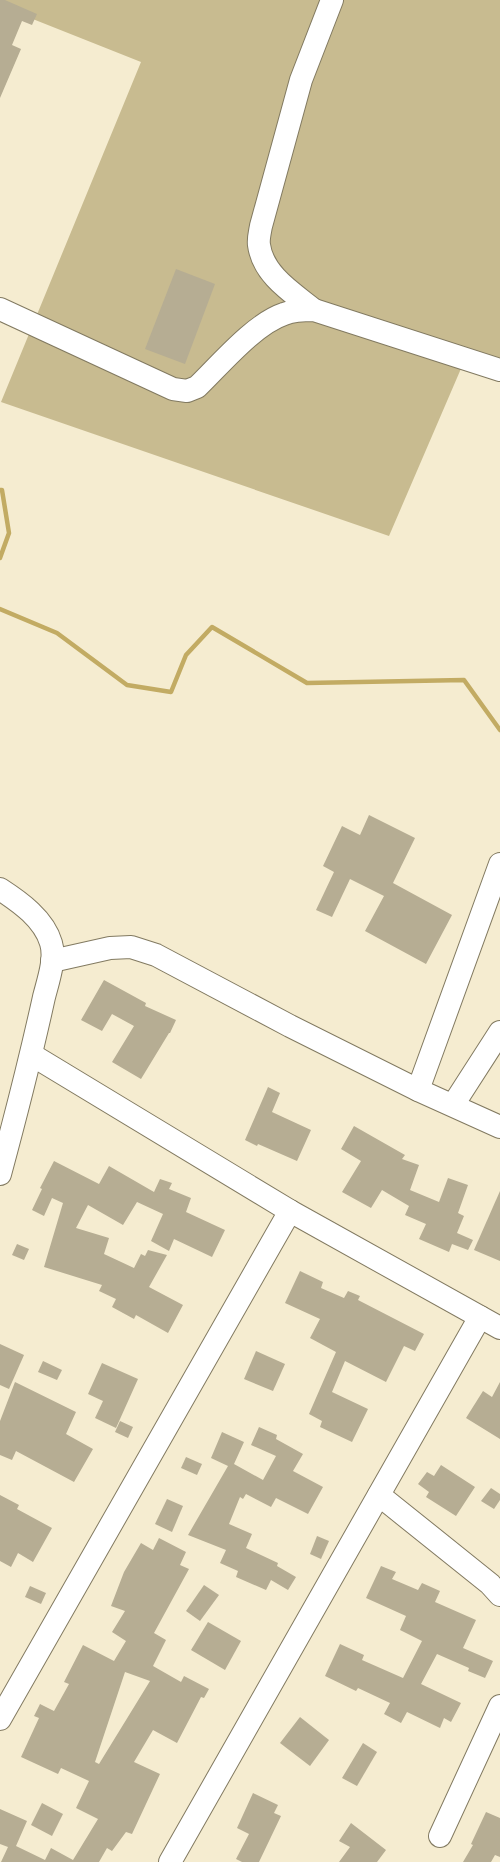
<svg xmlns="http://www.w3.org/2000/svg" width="500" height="1862" font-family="'PT Sans Narrow',sans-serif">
  <rect width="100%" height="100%" fill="#f5ecd0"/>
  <polygon fill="#c8bb90" points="0,0 500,0 500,368 466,357 389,536 1,402 141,62 0,6"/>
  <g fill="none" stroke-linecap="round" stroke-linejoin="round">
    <g stroke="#c2ab63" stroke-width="4.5">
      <polyline points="0,490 2,490 9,533 0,558"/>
      <polyline points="0,609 57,633 127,685 171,692 186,655 212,627 307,683 464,680 500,730"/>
    </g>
  </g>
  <g fill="#b6ad93" fill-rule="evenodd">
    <polygon points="0,0 5,0 37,14 32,25 22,21 12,45 21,49 0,98"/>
    <polygon points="176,269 215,284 185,364 145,349"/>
    <polygon points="369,815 415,838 393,883 452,915 426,964 365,931 384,896 350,879 332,917 316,910 334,872 323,866 342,826 360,835"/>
    <polygon points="104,980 146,1003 145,1006 176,1020 170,1033 169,1033 141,1079 112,1062 134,1026 112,1014 102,1031 81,1020"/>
    <polygon points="268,1087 280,1093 272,1112 311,1130 297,1161 258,1144 257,1146 245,1140"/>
    <polygon points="354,1126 405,1155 402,1159 419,1165 410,1190 439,1202 448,1178 468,1185 458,1213 464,1216 457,1233 473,1240 468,1250 452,1244 449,1252 419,1239 426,1224 405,1215 409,1206 382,1190 371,1208 342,1192 361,1161 341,1149"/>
    <polygon points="54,1161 99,1184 109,1166 154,1192 160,1179 172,1183 169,1189 191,1198 186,1212 225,1230 212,1257 174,1239 169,1251 151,1241 163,1214 137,1202 123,1225 88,1205 76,1228 109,1238 104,1254 134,1268 141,1254 145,1256 148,1250 167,1255 149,1287 183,1305 168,1333 136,1315 134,1319 112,1307 116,1299 99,1291 102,1285 44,1267 63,1203 52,1198 44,1216 32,1210 42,1189 40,1188"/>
    <polygon points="500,1191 500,1261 474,1250"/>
    <polygon points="17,1244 29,1249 24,1260 12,1255"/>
    <polygon points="300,1271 323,1282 321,1288 344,1298 348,1291 360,1296 358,1300 424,1334 415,1351 404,1346 386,1382 345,1361 332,1392 368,1409 352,1442 320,1427 322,1421 309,1414 336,1352 310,1338 320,1319 285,1303"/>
    <polygon points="0,1344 24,1355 9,1389 0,1385"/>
    <polygon points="256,1351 285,1364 273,1391 244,1379"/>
    <polygon points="43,1361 62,1370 57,1380 38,1372"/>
    <polygon points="102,1363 138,1379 116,1428 95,1418 103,1401 88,1394"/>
    <polygon points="15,1382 76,1412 66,1434 93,1449 74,1482 16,1451 12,1460 0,1455 0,1421"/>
    <polygon points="500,1382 500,1439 466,1418 483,1391 492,1397"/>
    <polygon points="120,1421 133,1427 128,1438 115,1432"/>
    <polygon points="259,1427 277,1435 276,1439 303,1454 293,1471 323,1487 308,1514 276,1498 271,1507 246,1494 243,1499 240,1497 229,1524 252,1534 246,1548 278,1563 277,1566 296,1577 288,1590 271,1580 266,1590 236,1577 238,1571 220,1563 226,1550 188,1535 228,1466 211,1458 222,1432 244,1442 234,1464 263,1480 276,1456 251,1445"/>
    <polygon points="186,1457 202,1464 197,1475 181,1468"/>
    <polygon points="441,1465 475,1487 456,1516 426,1497 429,1492 418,1484 427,1472 434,1476"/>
    <polygon points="491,1488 500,1494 500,1500 494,1509 481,1501"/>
    <polygon points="0,1495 19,1505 17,1509 52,1528 33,1562 18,1553 11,1567 0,1561"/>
    <polygon points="167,1499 183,1506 172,1532 155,1524"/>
    <polygon points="317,1536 329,1541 321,1559 310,1554"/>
    <path d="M 159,1538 L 186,1552 L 180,1565 L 189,1569 L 154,1633 L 166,1640 L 153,1666 L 181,1682 L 184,1676 L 209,1689 L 204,1698 L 201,1697 L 177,1743 L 153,1730 L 134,1762 L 160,1774 L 132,1834 L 126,1832 L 112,1851 L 107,1848 L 99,1862 L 1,1862 L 8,1847 L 0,1844 L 0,1809 L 27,1821 L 16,1846 L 45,1860 L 51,1848 L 73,1860 L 98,1819 L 76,1808 L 89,1781 L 61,1768 L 58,1774 L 21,1757 L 39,1718 L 34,1716 L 40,1704 L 54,1711 L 69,1684 L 64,1682 L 83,1645 L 114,1661 L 126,1641 L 112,1632 L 125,1611 L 111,1606 L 124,1572 L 141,1543 L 153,1550 ZM 125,1672 L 150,1681 L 99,1764 L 95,1762 Z"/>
    <polygon points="381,1566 396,1572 392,1579 418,1590 422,1583 440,1591 435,1602 476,1620 463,1648 493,1661 485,1678 468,1671 469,1668 437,1654 421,1684 461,1703 451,1722 444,1718 440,1728 407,1712 401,1723 384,1714 390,1703 358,1688 356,1691 325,1676 340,1644 364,1655 362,1660 403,1678 422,1641 400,1630 406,1616 366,1598"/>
    <polygon points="204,1585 219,1595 200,1621 186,1611"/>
    <polygon points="30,1586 46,1593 41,1604 25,1597"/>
    <polygon points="208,1622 241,1641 225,1670 191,1650"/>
    <polygon points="300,1717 329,1740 310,1766 280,1743"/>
    <polygon points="363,1743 377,1752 357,1786 342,1778"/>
    <polygon points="253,1793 278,1805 274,1813 281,1816 259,1862 242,1862 236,1859 249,1834 237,1828"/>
    <polygon points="42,1803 63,1814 52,1836 31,1825"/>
    <polygon points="486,1812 500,1818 500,1857 495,1855 491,1862 463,1862 473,1845 471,1844"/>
    <polygon points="351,1823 386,1850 377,1862 339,1862 350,1847 339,1841"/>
  </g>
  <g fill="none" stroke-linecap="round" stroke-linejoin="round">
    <defs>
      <g id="minor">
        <path d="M 0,309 L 173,389 L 187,391 L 197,387 C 220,365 254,324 284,314 C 294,310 304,310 314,310 L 500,370"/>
        <path d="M 314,310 C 293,293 263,275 259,245 C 258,239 260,232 261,226 L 301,80 L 332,0"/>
        <path d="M 0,889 C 20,902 44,919 51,943 C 56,959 48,981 44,997 C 31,1056 16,1115 0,1174"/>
        <polyline points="52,961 110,948 131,947 156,955 290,1026 418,1090 500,1127"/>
        <polyline points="32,1055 290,1211 500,1328"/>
        <polyline points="418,1090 500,864"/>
        <polyline points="453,1105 500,1032"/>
        <polyline points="379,1495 490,1584 500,1595"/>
        <polyline points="0,1719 290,1211"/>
        <polyline points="440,1836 500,1706"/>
        <polyline points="170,1862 480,1317"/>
      </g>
    </defs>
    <use href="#minor" stroke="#827a61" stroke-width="24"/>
    <use href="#minor" stroke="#fff" stroke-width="22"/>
  </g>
</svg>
